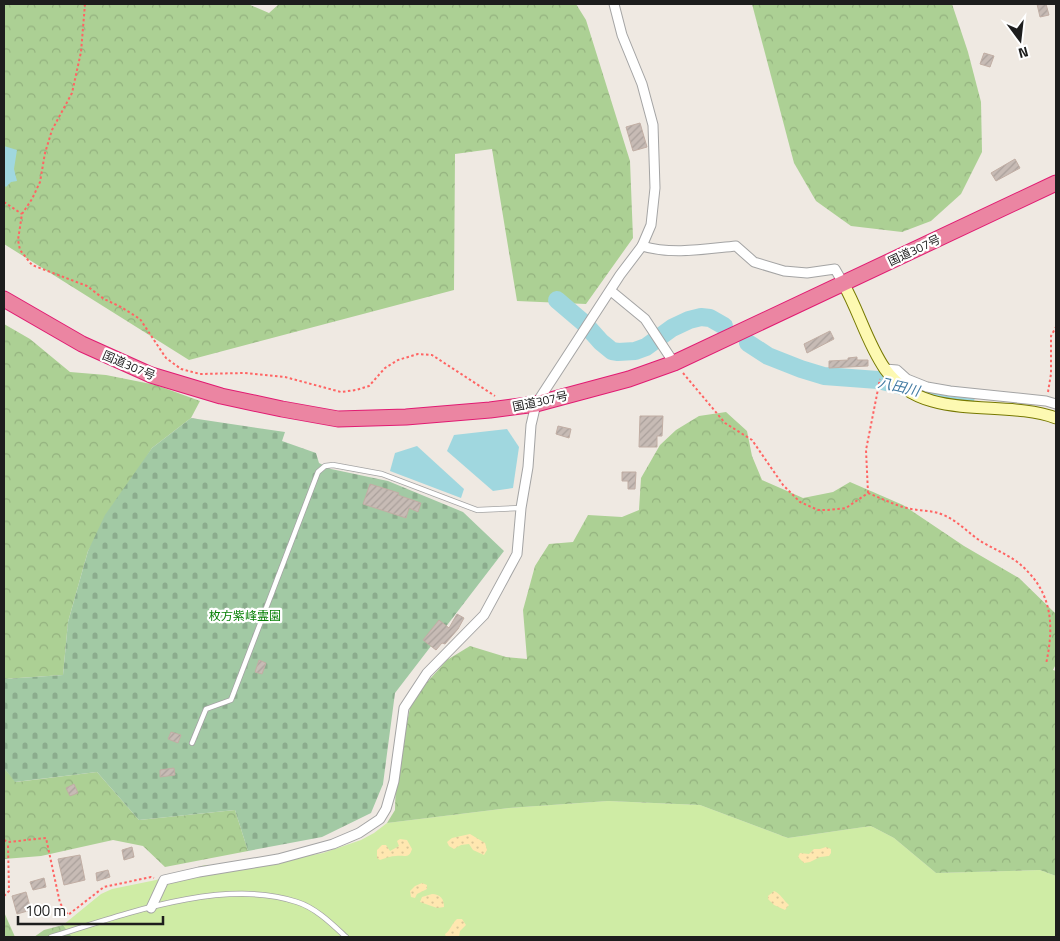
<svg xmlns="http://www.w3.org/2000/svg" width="1060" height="941" font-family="'Titillium Web','Noto Sans JP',sans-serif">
  <defs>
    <pattern id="forest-crowns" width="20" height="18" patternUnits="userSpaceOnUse" patternTransform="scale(1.25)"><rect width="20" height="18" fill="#acd094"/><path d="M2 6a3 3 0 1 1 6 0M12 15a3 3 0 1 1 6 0" fill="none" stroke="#94b27f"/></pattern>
    <pattern id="sand-dots" width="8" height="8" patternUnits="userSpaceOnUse" patternTransform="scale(1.25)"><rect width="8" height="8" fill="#ffe7b0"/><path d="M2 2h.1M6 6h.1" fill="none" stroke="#dac697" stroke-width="1.8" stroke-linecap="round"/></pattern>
    <pattern id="cemetery-stones" width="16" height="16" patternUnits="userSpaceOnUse" patternTransform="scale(1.25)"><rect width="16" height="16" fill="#a2c9a4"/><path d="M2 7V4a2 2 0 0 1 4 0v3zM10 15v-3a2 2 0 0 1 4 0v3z" fill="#8bac8d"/></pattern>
    <pattern id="building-hatch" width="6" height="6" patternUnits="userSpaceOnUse" patternTransform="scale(1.25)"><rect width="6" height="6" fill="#c7bbb5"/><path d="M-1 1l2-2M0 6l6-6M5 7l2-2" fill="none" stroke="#aaa09b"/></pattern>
  </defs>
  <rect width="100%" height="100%" fill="#efe9e2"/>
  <polygon fill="#cfeca5" points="608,801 700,805 788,838 871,826 894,838 936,873 1040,870 1056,876 1056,937 72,937 63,925 101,894 112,889 156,880 205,865 256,866 323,853 361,840 374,833 387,823 509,808"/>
  <g fill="url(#forest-crowns)">
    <polygon points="4,4 248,4 269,13 279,4 576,4 586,20 630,161 633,238 586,304 517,301 492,149 455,154 454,290 189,360 4,244"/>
    <polygon points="752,4 952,4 968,52 981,102 982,152 961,194 931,221 902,232 851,226 816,201 794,163"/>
    <polygon points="4,324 30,339 70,372 106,375 156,385 200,401 191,418 152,448 88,551 68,622 63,675 4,679"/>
    <polygon points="726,412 747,431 752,456 762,480 803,498 833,492 850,482 903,505 964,546 1019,578 1056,614 1056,664 1053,670 1056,671 1056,876 1040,870 936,873 894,838 871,826 788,838 700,805 608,801 509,808 387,823 395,810 396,773 412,699 447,660 470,646 506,657 527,659 523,610 535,566 549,544 573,542 588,515 622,517 639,510 641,478 660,445 676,430 699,416"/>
    <polygon points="4,768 16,782 97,772 139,820 235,810 248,851 165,867 143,846 113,840 41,856 4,859"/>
    <polygon points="4,912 15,937 4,937"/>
    <polygon points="63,925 72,937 34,937 44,930"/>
  </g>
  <g fill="url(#sand-dots)">
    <polygon points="470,834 485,843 487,850 484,855 473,850 469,844 461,845 454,849 449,846 447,842 452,838"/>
    <path d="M 400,839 L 407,840 L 412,849 C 409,859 405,855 396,856 C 391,856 386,858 380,860 L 377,858 L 377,850 L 382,845 L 386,845 L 390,851 L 399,846 L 397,841 Z"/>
    <polygon points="826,847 831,849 831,853 829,856 820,857 810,862 804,863 798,857 800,853 809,854 814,849 820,849"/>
    <polygon points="422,883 427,885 427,889 417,894 415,898 411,897 410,891 415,886"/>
    <path d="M 774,891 C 780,893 784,901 789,905 L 785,910 L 774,905 L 768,899 L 768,896 Z"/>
    <path d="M 432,894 C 440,894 444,899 444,907 L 437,908 L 420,902 L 422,897 Z"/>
    <path d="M 457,919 L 462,919 L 466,925 L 460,931 L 459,937 L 446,937 L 445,934 C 451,930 451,924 457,919 Z"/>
  </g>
  <polygon fill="url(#cemetery-stones)" points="191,418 285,432 282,441 316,453 319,463 331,469 388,481 463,512 504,551 395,693 383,784 371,813 322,837 248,851 235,810 139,820 97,772 15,782 4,768 4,679 63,675 68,622 88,551 105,515 152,448"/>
  <g fill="#a0d7df">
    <polygon points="4,146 17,150 14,169 17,181 11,182 6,187 4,185"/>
    <polygon points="507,429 519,447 513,488 493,491 447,451 454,435"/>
    <polygon points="417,446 464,489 461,498 390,471 395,453"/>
  </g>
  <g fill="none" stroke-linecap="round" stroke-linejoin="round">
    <g stroke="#a0d7df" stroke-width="18">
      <polyline points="557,300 584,323 601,342 612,351 618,352 635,351 646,347 672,328 689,320 701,317 710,318 724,326"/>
      <polyline points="748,343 768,356 801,369 824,376 878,380 928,392 966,397"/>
    </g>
  </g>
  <g fill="url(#building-hatch)" stroke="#c1aea4">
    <polygon points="1037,4 1046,4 1049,15 1040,17"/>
    <polygon points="984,53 994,56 990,67 980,64"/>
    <polygon points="640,123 647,147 633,151 626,127"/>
    <polygon points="1015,159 1020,168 996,181 991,173"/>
    <polygon points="830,331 834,339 807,353 804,344"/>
    <polygon points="857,357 857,360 868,360 868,366 829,368 829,361 848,360 848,358"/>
    <polygon points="640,416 663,416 662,436 657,436 657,447 639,447"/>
    <polygon points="558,426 571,429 569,438 556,434"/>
    <polygon points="622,472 636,472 635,489 628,489 628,481 622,481"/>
    <polygon points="370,484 399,493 398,495 421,503 418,512 409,508 406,518 363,504"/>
    <polygon points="457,614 464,618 458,629 445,644 442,643 436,650 423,640 439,620 449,628"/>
    <polygon points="259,660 266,663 262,674 255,672"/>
    <polygon points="171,732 181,735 178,743 168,739"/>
    <polygon points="174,768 175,775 160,777 160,770"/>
    <polygon points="74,784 78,793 70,796 66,788"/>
    <polygon points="132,847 134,857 124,860 122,850"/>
    <polygon points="80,855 85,880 64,885 58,859"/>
    <polygon points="108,870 110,877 97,881 96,873"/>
    <polygon points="44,878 46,887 33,890 30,882"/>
    <polygon points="26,892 31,910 17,914 12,896"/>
  </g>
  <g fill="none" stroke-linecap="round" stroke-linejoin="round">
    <defs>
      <g id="lane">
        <polyline points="192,743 206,709 231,700 318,472 325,466 333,465 382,474 477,510 521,508"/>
        <path d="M 51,937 C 122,915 224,877 297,902 C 316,908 332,924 346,937"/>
      </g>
      <g id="street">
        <path d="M 642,246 C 672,255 705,249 736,246 L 754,262 L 784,271 L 807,273 L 835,269 L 843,283"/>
        <polyline points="611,291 645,319 674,363"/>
        <polyline points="885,369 897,370 907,379 927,387 950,391 1046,401 1056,404"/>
        <polyline points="151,908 164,880 199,872 278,859 333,844 359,833 380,819 386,809 394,781 404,708 427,673 484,615 517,554 521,508 528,467 531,425 536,404 620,275 642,246 651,225 655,188 653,125 642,84 622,35 614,4"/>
      </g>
      <path id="secondary" d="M 843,283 C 859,311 867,343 885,369 C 924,424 1002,398 1056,418"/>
      <polyline id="highway" points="4,299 82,344 151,375 221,396 282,409 338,419 406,417 490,410 536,404 629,379 674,363 1056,183"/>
    </defs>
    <use href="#lane" stroke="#a4a4a4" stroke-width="6"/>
    <use href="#street" stroke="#a4a4a4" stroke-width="11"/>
    <use href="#secondary" stroke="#767800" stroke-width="13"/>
    <use href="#highway" stroke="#e11b72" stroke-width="17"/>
    <g stroke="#ff6463" stroke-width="2" stroke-dasharray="2.5 2.5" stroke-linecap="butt">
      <polyline points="85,4 81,52 72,93 52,130 45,153 40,182 32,199 22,214 18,240 20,250 32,265 87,286 104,299 121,307 140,319 166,358 181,369 200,374 244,373 285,377 341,392 356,390 369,386 385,368 398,360 418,354 432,355 495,396"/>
      <polyline points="4,202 22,214"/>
      <polyline points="683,373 725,423 752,440 783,485 800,502 818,510 828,510 846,508 868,493"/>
      <polyline points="1048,392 1051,374 1051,336 1056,327"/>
      <path d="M 868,493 C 881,498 894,505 907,508 C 918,511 931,510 941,514 C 957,520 966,531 979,540 C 991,548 1005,553 1016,561 C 1052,589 1055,623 1046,664"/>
      <polyline points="868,493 866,450 880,379"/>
      <polyline points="4,840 8,842 46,838 60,903 68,915 104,887 151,877 154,878"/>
      <polyline points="4,896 9,891 8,843"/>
    </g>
    <use href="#lane" stroke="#fff" stroke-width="4.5"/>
    <use href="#street" stroke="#fff" stroke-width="9"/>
    <use href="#secondary" stroke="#fdf9b2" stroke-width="11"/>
    <use href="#highway" stroke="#eb85a2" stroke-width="15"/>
  </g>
  <g text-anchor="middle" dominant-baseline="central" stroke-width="4.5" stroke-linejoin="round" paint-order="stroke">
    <g font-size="12" fill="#1d1d1d" stroke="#fff">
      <text transform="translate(914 250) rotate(-25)">国道307号</text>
      <text transform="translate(129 365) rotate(23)">国道307号</text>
      <text transform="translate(540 401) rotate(-12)">国道307号</text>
    </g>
    <g font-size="12" fill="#078006" stroke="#fff">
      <text x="245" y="615">枚方紫峰霊園</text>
    </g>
    <g font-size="14" font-style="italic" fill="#4079a1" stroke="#fff">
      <text transform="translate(899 386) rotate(13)">八田川</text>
    </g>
  </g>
  <rect width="1060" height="941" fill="none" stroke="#1d1d1d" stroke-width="10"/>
  <g transform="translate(1020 40) rotate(165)" stroke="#ffffff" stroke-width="4" paint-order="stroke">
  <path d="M0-4L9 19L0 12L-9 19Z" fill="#1d1d1d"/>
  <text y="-8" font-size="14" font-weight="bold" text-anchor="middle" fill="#1d1d1d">N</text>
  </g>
  <path d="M18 916v8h145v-8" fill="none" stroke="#1d1d1d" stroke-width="2.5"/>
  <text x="25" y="916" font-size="15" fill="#1d1d1d" stroke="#ffffff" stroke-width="4" paint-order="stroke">100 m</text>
</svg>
